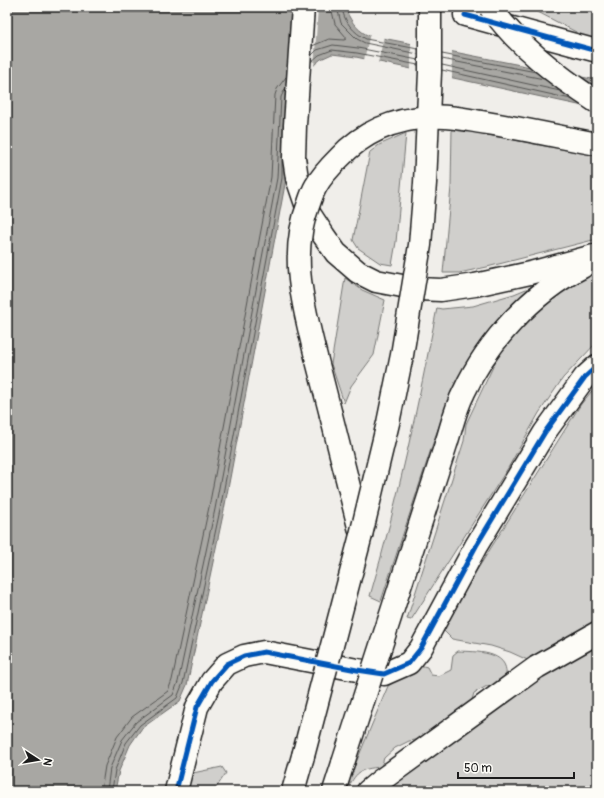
<svg xmlns="http://www.w3.org/2000/svg" width="604" height="798" font-family="Pangolin,sans-serif">
  <rect width="100%" height="100%" fill="#f0eeea"/>
  <filter id="ink" filterUnits="userSpaceOnUse"><feTurbulence type="fractalNoise" baseFrequency=".025" numOctaves="2"/><feDisplacementMap in="SourceGraphic" scale="8" xChannelSelector="R" yChannelSelector="G"/><feConvolveMatrix kernelMatrix="1 2 1 2 8 2 1 2 1" color-interpolation-filters="sRGB"/></filter>
  <g filter="url(#ink)">
    <g fill="#d0cfcc" stroke="#767674">
      <polygon points="533,7 597,7 597,43 538,12"/>
      <polygon points="452,128 597,156 597,239 487,267 459,273 443,273 451,187"/>
      <polygon points="406,133 396,242 392,265 380,263 358,248 353,240 370,152 379,145"/>
      <polygon points="597,271 597,342 563,378 539,413 508,468 411,620 407,619 464,441 466,424 499,354 532,316 571,284"/>
      <polygon points="345,278 362,290 385,300 374,355 351,386 344,403 331,364"/>
      <path d="M 543,282 L 452,393 L 435,437 L 381,601 L 370,596 C 398,501 418,405 437,308 L 442,309 L 473,306 L 514,294 Z"/>
      <polygon points="597,385 597,626 532,662 510,652 491,646 452,639 440,627 484,559 581,404"/>
      <polygon points="597,638 597,665 593,685 597,709 597,791 383,791 414,766"/>
      <path d="M 458,651 C 475,652 509,650 506,676 C 506,680 504,684 503,688 L 497,689 L 487,686 L 474,693 L 471,703 L 422,739 L 409,741 L 395,748 L 384,758 L 381,767 C 358,769 357,772 346,791 L 343,791 L 351,771 L 355,765 L 388,686 L 420,665 L 427,667 L 431,675 L 439,676 L 451,670 L 453,655 Z"/>
      <polygon points="222,767 226,773 214,791 179,791 188,774"/>
    </g>
    <path fill="#a8a7a3" stroke="#706f6d" d="M 7,7 L 345,7 C 349,19 356,29 367,35 L 597,80 L 597,109 L 356,57 L 332,54 L 321,59 L 315,64 L 290,98 L 286,179 L 224,510 L 187,685 L 180,701 L 142,728 L 130,745 L 119,771 L 115,791 L 7,791 Z"/>
    <g fill="#f0eeea">
      <polygon points="299,7 318,7 314,68 294,96"/>
      <polygon points="370,33 384,36 378,63 364,60"/>
      <polygon points="411,41 452,50 452,79 411,70"/>
    </g>
    <g fill="none" stroke-linecap="round" stroke-linejoin="round">
      <g stroke="#545452" stroke-width="1">
        <polyline points="337,7 341,23 357,39 365,43 418,54"/>
        <path d="M 342,7 C 343,21 354,33 366,39 L 418,49"/>
        <polyline points="312,46 329,39 344,40 346,39 346,37 335,24 331,7"/>
        <polyline points="442,54 536,72"/>
        <polyline points="312,55 317,50 333,45 358,48 418,60"/>
        <polyline points="442,59 544,79"/>
        <polyline points="311,62 319,55 332,50 357,53 418,65"/>
        <polyline points="442,65 560,91"/>
        <polyline points="442,70 571,99"/>
        <polyline points="101,791 105,766 117,737 132,717 168,691 172,680 209,507 271,177 275,95 277,89 286,77"/>
        <polyline points="107,791 110,768 122,740 136,722 173,695 178,682 215,509 277,178 281,97 285,89"/>
        <polyline points="112,791 115,770 126,743 140,725 177,698 183,683 220,510 282,178 282,161"/>
      </g>
      <defs>
        <g id="minor">
          <polyline points="465,15 597,51"/>
          <polyline points="176,791 197,707 212,681 227,664 244,656 264,652 357,670 384,674 409,663 421,648 476,546 545,432 585,377 597,366"/>
          <polyline points="368,791 380,781 537,667 597,633"/>
        </g>
        <g id="major">
          <polyline points="303,7 295,125 294,158 297,178 309,213 324,236 336,253 358,272 376,281 418,289 441,290 475,285 530,273 597,255"/>
          <polyline points="331,415 361,535"/>
          <path d="M 447,441 C 452,425 456,407 464,392 C 487,342 533,292 582,267"/>
          <polyline points="334,791 343,763"/>
        </g>
        <polyline id="highway" points="293,791 303,756"/>
      </defs>
      <use href="#minor" stroke="#1c1c1c" stroke-width="25"/>
      <use href="#major" stroke="#1c1c1c" stroke-width="25"/>
      <use href="#highway" stroke="#1c1c1c" stroke-width="25"/>
      <use href="#minor" stroke="#fdfcf7" stroke-width="22"/>
      <use href="#major" stroke="#fdfcf7" stroke-width="22"/>
      <use href="#highway" stroke="#fdfcf7" stroke-width="22"/>
      <defs>
        <g id="major-bridge">
          <path d="M 490,7 C 518,46 557,76 597,102"/>
          <path d="M 331,415 C 325,392 319,368 313,345 C 301,296 290,251 309,203 C 311,197 313,191 316,186 C 322,175 331,166 339,158 C 364,131 394,119 430,117 C 449,115 468,120 487,123 C 524,129 560,137 597,144"/>
          <polyline points="343,763 447,441"/>
        </g>
        <polyline id="highway-bridge" points="303,756 361,535 388,423 402,355 420,245 425,183 430,72 430,7"/>
      </defs>
      <use href="#major-bridge" stroke="#1c1c1c" stroke-width="25" stroke-linecap="butt"/>
      <use href="#highway-bridge" stroke="#1c1c1c" stroke-width="25" stroke-linecap="butt"/>
      <use href="#major-bridge" stroke="#fdfcf7" stroke-width="22"/>
      <use href="#highway-bridge" stroke="#fdfcf7" stroke-width="22"/>
      <defs>
        <g id="cycleway">
          <polyline points="465,15 597,51"/>
          <polyline points="176,791 197,707 212,681 227,664 244,656 264,652 357,670 384,674 409,663 421,648 476,546 545,432 585,377 597,366"/>
        </g>
      </defs>
      <use href="#cycleway" stroke="#fdfcf7" stroke-width="8"/>
      <use href="#cycleway" stroke="#0057b8" stroke-width="5"/>
    </g>
  </g>
  <rect width="604" height="798" fill="none" stroke="#fdfcf7" stroke-width="24"/>
  <rect x="12" y="12" width="580" height="774" fill="none" stroke="#1c1c1c" stroke-width="1.5" filter="url(#ink)"/>
  <g transform="translate(38 760) rotate(102)" stroke="#fdfcf7" stroke-width="3" paint-order="stroke">
  <path d="M0-3L7 15L0 10L-7 15Z" fill="#1c1c1c"/>
  <text y="-6" font-size="11" font-weight="bold" text-anchor="middle" fill="#1c1c1c">N</text>
  </g>
  <path d="M458 772v6h116v-6" fill="none" stroke="#1c1c1c" stroke-width="2"/>
  <text x="464" y="772" font-size="12" fill="#1c1c1c" stroke="#fdfcf7" stroke-width="3" paint-order="stroke">50 m</text>
</svg>
